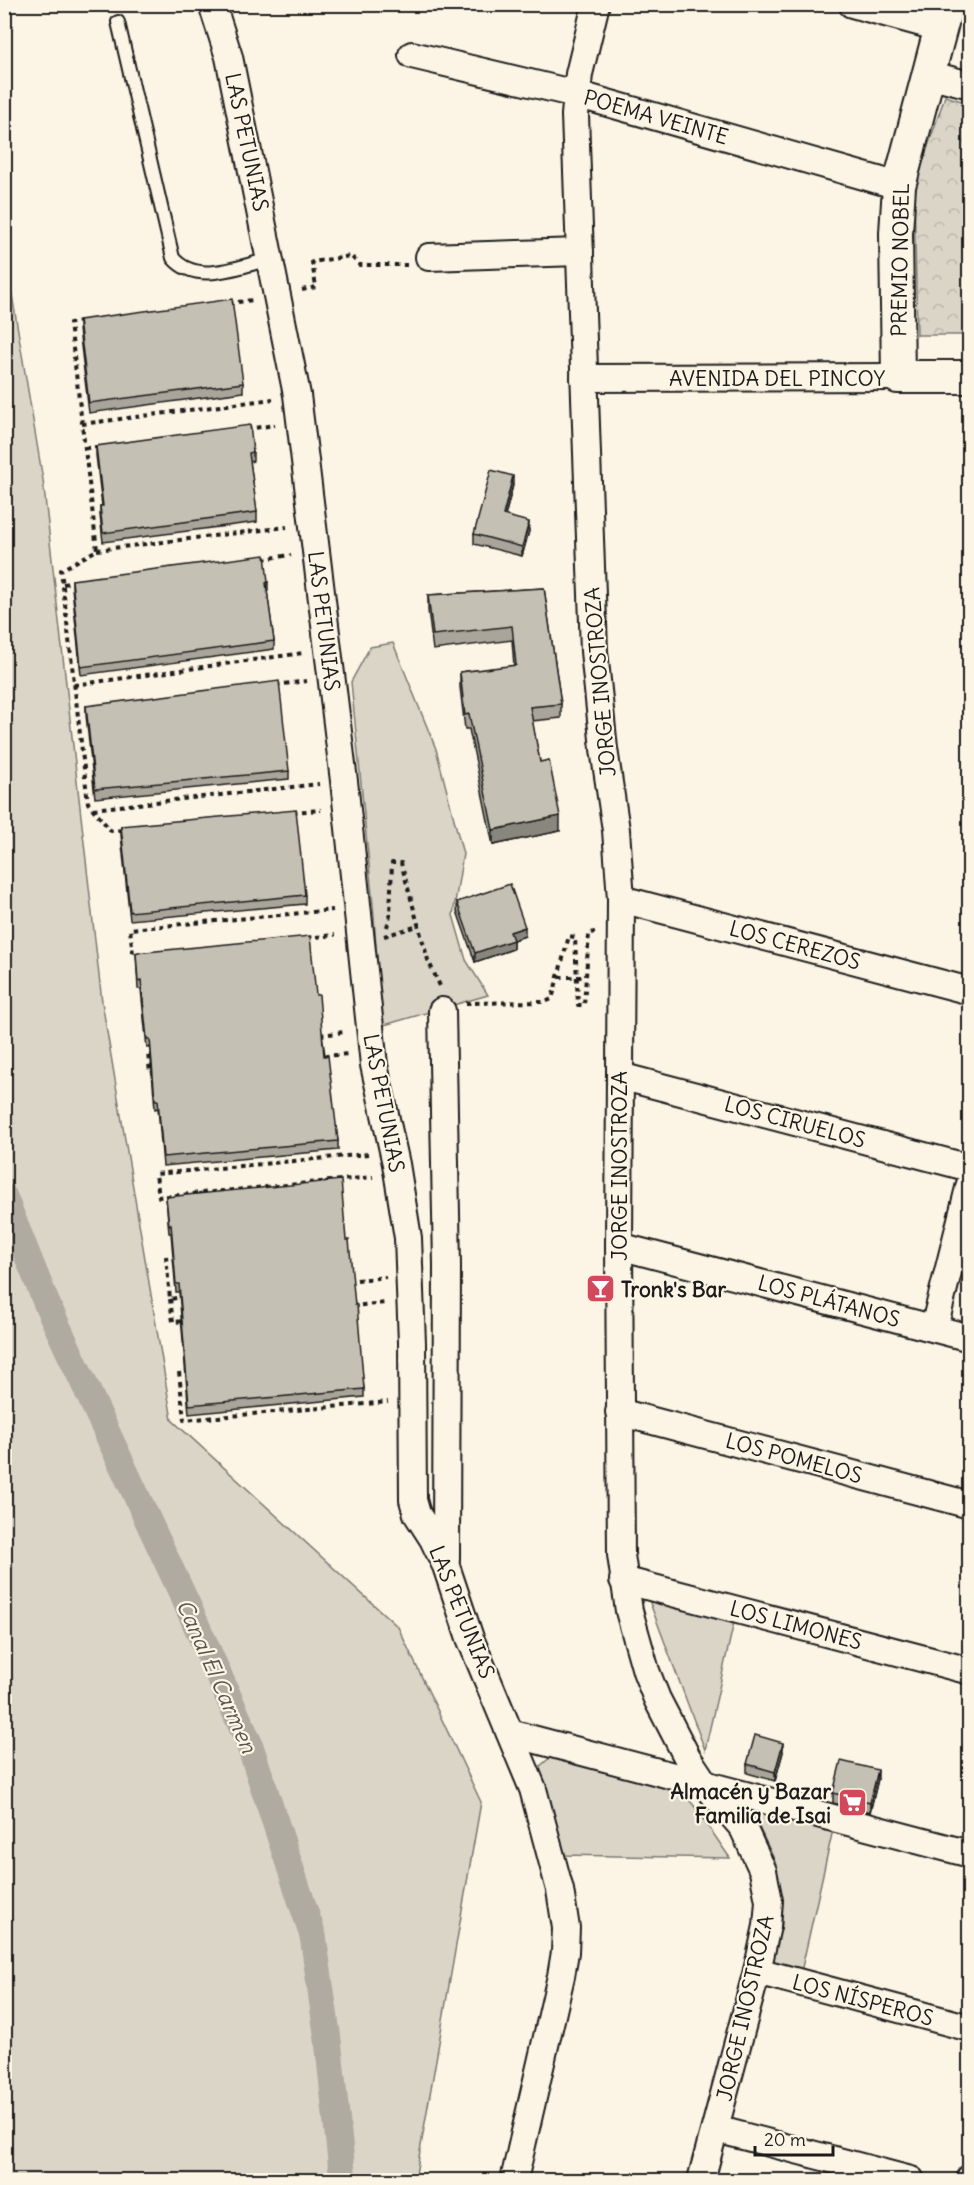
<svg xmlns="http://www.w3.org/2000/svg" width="974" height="2185" font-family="Delius,sans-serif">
  <defs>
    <pattern id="forest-crowns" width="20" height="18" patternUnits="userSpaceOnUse" patternTransform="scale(1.5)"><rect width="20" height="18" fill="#dbd5c8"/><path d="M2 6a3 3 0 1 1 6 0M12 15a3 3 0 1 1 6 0" fill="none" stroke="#bbb6ab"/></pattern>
  </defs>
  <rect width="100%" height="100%" fill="#fcf5e5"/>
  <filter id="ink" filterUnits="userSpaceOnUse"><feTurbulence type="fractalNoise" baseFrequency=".0167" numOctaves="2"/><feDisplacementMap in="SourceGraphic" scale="12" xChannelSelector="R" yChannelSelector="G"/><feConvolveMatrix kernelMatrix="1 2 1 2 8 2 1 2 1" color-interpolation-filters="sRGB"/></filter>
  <g filter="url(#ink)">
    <g fill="#dbd5c8" stroke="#7c7872" stroke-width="1.5">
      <polygon points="4,247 43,480 102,1002 172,1420 398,1627 481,1802 415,2180 5,2180"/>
      <polygon points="393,643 436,749 463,854 453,915 466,960 488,995 381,1026 374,915 351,682 370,647"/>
      <polygon points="647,1595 734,1622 705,1750"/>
      <polygon points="553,1755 679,1787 695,1807 730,1858 561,1855 539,1767"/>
      <polygon points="761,1809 834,1825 801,1972 771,1964 782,1925 782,1898 774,1859 757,1823"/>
    </g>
    <polygon fill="url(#forest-crowns)" stroke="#7c7872" stroke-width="1.5" points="945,96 969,103 969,335 917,335 914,188"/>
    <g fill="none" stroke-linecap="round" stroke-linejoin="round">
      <polyline stroke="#b0aba1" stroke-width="27" points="4,1197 46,1302 186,1602 249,1743 313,1936 328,2040 343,2180"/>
      <defs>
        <path id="service" d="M 118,22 L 173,258 C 197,286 239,266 271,259"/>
        <g id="minor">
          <polyline points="212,4 229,57 297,395 344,781 374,1065 396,1164 408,1238 412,1343 413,1500 417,1514 433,1539 446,1566 470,1638 533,1789 560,1890 566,1928 565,1952 561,1976 514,2180"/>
          <polyline points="596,4 579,74 575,115 594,651 604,749 616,830 621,899 619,1246 621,1555 629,1611 646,1671 657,1699 687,1757 705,1784 743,1828 763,1871 769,1901 767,1926 757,1971 701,2180"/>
          <polyline points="852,4 940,28"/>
          <polyline points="412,55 576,94 899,186"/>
          <polyline points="928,74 970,85"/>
          <polyline points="429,257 580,252"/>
          <polyline points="584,378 898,377"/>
          <polyline points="621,899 970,991"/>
          <polyline points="442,1011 447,1265 446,1559"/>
          <polyline points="620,1076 970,1168"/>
          <polyline points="619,1246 970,1338"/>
          <polyline points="934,1328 970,1184"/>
          <polyline points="619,1412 970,1505"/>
          <polyline points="623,1580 970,1671"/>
          <polyline points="510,1733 970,1854"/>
          <polyline points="757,1971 970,2028"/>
          <polyline points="716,2129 911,2180"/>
          <polyline points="969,2180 970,2178"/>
        </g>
        <polyline id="tertiary" points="947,4 899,186 896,233 898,377 970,377"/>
      </defs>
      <use href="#service" stroke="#1c1c1c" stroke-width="16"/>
      <use href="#minor" stroke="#1c1c1c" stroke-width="30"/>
      <use href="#tertiary" stroke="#1c1c1c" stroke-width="36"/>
      <g stroke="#1c1c1c" stroke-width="4" stroke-dasharray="4.5 4.5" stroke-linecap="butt">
        <polyline points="302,290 316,287 312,262 351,256 359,265 407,265"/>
        <polyline points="229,303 254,300"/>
        <polyline points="81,321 70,323 97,550 61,570 88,803 111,831 124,830"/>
        <polyline points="82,424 273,399"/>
        <polyline points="247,429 275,425"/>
        <polyline points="85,448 99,447"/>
        <polyline points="97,550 287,527"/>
        <polyline points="263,559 291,555"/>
        <polyline points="63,584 77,582"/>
        <polyline points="74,685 303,653"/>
        <polyline points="276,685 307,681"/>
        <polyline points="93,809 319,784"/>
        <polyline points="293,812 321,810"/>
        <polyline points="387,927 390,915 392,863 401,863 428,960 440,986"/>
        <polyline points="384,936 418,926"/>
        <polyline points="307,938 335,935"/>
        <polyline points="141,953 133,954 130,929 333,910"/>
        <polyline points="559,977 586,977"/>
        <polyline points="466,1003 545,1002 552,999 569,936 575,937 578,1005 584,1005 589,933 595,932"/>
        <polyline points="320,1035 345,1032"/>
        <polyline points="154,1052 148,1053 150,1073 155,1072"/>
        <polyline points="324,1056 349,1054"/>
        <polyline points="368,1154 156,1174 159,1197 373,1177"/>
        <polyline points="166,1256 170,1299 183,1297"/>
        <polyline points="348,1281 386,1277"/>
        <polyline points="170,1299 173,1322 186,1321"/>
        <polyline points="352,1306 386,1303"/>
        <polyline points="179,1372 184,1420 388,1402"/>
      </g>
      <use href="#service" stroke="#fcf5e5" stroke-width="12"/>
      <use href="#minor" stroke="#fcf5e5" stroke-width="26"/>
      <use href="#tertiary" stroke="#fcf5e5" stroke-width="32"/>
    </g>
    <g fill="#a9a59a" stroke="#1c1c1c" stroke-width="1.5">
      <polygon points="79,320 243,383 243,392 89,413 79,329"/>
      <polygon points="96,446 253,452 253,461 250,462 257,512 257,522 103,542 100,515 100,506 102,506 96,455"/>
      <polygon points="513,485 505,516 529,531 522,556 474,544 474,534"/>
      <polygon points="72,580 268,582 268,591 267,591 274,641 274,649 81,675 72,588"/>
      <polygon points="544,588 561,704 561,718 532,721 540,762 560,831 493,845 469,729 465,729 460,687 460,672 514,666 512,640 433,650 428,610 428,595"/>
      <polygon points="86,706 289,771 289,779 95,798 86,715"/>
      <polygon points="121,826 305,895 305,904 130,920 121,835"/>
      <polygon points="457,902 525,936 513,940 513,949 475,962 457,911"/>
      <polygon points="136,953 316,995 338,1141 338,1150 163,1166 158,1108 155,1109 150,1047 147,1048 141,989 138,989"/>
      <polygon points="166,1197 346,1240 364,1389 364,1397 189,1414 179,1292 176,1292 171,1233 169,1233"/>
      <polygon points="783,1752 775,1781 747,1773 747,1764"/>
      <polygon points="878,1779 870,1812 833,1803 833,1793"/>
    </g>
    <g fill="#89867d" stroke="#1c1c1c" stroke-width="1.5">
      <polygon points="513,476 513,485 503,524 503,515"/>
      <polygon points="529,522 529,531 522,556 522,547"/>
      <polygon points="560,816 560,831 493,845 493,830"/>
      <polygon points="525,927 525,936 513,940 513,949 475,962 475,953 510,932"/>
      <polygon points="783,1743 783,1752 775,1781 775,1772"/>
      <polygon points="878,1770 878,1779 870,1812 870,1803"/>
    </g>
    <g fill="#c4c0b3" stroke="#1c1c1c" stroke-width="1.5">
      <polygon points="232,299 243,383 89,403 79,320"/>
      <polygon points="250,425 253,452 249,453 257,512 103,533 100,506 103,506 96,446"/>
      <polygon points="491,470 513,476 503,515 529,522 522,547 474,534"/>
      <polygon points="265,555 268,582 266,583 274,641 81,667 72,580"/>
      <polygon points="544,588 561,704 530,707 540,762 549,760 560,816 493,830 469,714 465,715 460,672 516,665 512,626 433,635 428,595"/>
      <polygon points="279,681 289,771 95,789 86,706"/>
      <polygon points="296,810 305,895 130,912 121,826"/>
      <polygon points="510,884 525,927 510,932 513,940 475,953 457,902"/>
      <polygon points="310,936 316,995 319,995 324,1056 328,1056 338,1141 163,1157 158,1100 155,1100 150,1039 147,1039 141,980 138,981 136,953"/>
      <polygon points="341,1180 346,1240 349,1240 355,1305 357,1305 364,1389 189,1405 179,1284 176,1284 171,1224 169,1225 166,1197"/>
      <polygon points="755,1735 783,1743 775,1772 747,1764"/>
      <polygon points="841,1761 878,1770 870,1803 833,1793"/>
    </g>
  </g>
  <defs>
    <symbol id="bar-square" viewBox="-11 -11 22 22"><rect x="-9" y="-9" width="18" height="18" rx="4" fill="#d1495b" stroke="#fcf5e5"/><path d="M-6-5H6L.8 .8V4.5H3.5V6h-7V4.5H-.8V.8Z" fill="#fff"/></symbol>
    <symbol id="supermarket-square" viewBox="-11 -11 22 22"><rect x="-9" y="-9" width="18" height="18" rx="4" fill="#d1495b" stroke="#fcf5e5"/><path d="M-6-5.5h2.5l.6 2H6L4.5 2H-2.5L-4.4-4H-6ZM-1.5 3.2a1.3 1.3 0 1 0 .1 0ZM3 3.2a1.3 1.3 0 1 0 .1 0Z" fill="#fff"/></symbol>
  </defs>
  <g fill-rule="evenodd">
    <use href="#bar-square" x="584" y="1272" width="33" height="33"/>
    <use href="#supermarket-square" x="836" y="1786" width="33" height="33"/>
  </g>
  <g text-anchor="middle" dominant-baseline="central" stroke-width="4.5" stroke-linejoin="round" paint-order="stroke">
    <g font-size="21" fill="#1c1c1c" stroke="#fcf5e5">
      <text transform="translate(656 117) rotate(16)">POEMA VEINTE</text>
      <text transform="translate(247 142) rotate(78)">LAS PETUNIAS</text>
      <text transform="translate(900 260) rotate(-89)">PREMIO NOBEL</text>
      <text x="777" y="378">AVENIDA DEL PINCOY</text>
      <text transform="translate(324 621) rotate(83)">LAS PETUNIAS</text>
      <text transform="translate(600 682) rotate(-95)">JORGE INOSTROZA</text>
      <text transform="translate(795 945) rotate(15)">LOS CEREZOS</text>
      <text transform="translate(384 1103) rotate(79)">LAS PETUNIAS</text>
      <text transform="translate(795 1122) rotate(15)">LOS CIRUELOS</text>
      <text transform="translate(619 1166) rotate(-90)">JORGE INOSTROZA</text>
      <text transform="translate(829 1301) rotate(15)">LOS PLÁTANOS</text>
      <text transform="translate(794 1458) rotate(15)">LOS POMELOS</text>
      <text transform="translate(462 1612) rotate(68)">LAS PETUNIAS</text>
      <text transform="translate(796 1625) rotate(15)">LOS LIMONES</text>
      <text transform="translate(863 2000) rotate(15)">LOS NÍSPEROS</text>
      <text transform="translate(745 2008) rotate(-77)">JORGE INOSTROZA</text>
    </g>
    <g font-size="21" font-weight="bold" fill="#1c1c1c" stroke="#fcf5e5" text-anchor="start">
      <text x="621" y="1289">Tronk's Bar</text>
      <text x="831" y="1791" text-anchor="end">Almacén y Bazar<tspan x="831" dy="24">Familia de Isai</tspan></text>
    </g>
    <g font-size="22" font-style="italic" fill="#575551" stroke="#fcf5e5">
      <text transform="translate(217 1676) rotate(66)">Canal El Carmen</text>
    </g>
  </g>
  <rect width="974" height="2185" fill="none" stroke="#fcf5e5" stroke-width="24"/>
  <rect x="12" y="12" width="950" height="2161" fill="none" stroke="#1c1c1c" stroke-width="2" filter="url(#ink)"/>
  <path d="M755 2146v9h78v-9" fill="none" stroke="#1c1c1c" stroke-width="3"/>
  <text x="764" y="2146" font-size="18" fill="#1c1c1c" stroke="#fcf5e5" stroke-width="4.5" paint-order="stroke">20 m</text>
</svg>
